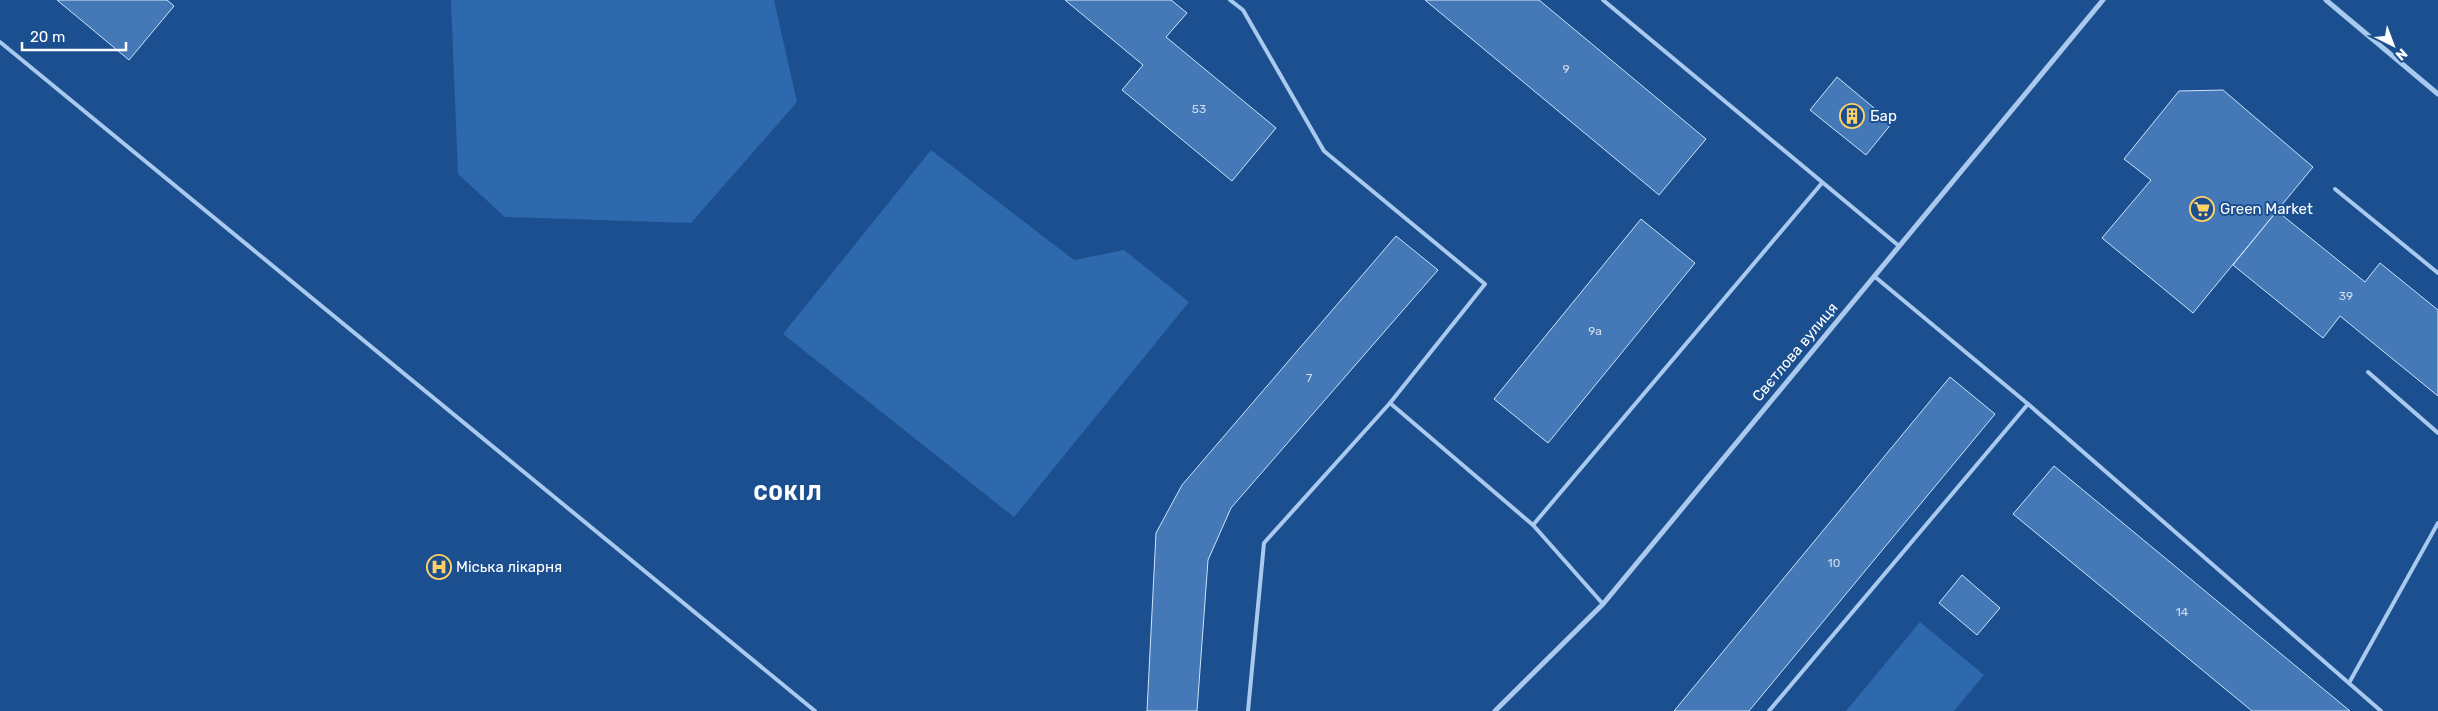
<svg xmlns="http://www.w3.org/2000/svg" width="2438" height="711" font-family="Rubik,sans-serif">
  <rect width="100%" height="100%" fill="#1b4f8f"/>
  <g fill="#2e69ad">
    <polygon points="451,0 774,0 797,102 691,223 505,217 458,174"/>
    <polygon points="931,150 1074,260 1124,250 1189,302 1014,517 783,334"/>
    <polygon points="1920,622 1984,675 1954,711 1846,711"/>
  </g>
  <g fill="#4478b7" stroke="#cfe3fa">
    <polygon points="57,0 167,0 174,6 129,60"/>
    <polygon points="1065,0 1171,0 1187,13 1166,37 1276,128 1232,181 1122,90 1143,65"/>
    <polygon points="1425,0 1539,0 1706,139 1659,195"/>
    <polygon points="1837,77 1892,123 1866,155 1810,110"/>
    <polygon points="2223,90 2313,167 2193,313 2102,238 2151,180 2124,159 2179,91"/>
    <polygon points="2277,211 2365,282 2380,263 2438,310 2438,396 2340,316 2323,338 2233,265"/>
    <polygon points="1641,219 1695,263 1548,443 1494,399"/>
    <polygon points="1396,236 1438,270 1231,508 1208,560 1197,711 1147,711 1156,533 1182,485"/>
    <polygon points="1950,377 1995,414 1749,711 1674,711"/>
    <polygon points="2054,466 2350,711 2252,711 2013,514"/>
    <polygon points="1962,575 2000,608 1977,635 1939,603"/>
  </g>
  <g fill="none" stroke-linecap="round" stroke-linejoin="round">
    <g stroke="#a9c9ee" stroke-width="4">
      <polyline points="1230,0 1243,10 1324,151 1485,284 1390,403 1264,543 1248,711"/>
      <polyline points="1603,0 1899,246"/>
      <polyline points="0,42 815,711"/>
      <polyline points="2335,189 2438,273"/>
      <polyline points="1874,276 2028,404 2381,711"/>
      <polyline points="2368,372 2438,433"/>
      <polyline points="1390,403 1533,525 1603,604"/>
      <polyline points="1533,525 1822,183"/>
      <polyline points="2349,683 2438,523"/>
      <polyline points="1769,711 2028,404"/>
    </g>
    <g stroke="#a9c9ee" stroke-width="5">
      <polyline points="2326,0 2438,94"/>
      <polyline points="1495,711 1603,604 2103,0"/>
    </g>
  </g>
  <defs>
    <symbol id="building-ring" viewBox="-11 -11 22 22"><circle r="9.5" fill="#1b4f8f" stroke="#ffd166" stroke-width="1.5"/><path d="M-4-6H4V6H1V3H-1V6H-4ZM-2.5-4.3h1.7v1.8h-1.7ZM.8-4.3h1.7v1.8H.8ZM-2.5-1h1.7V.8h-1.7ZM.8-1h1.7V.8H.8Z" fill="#ffd166"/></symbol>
    <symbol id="supermarket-ring" viewBox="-11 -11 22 22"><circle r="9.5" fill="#1b4f8f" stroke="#ffd166" stroke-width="1.5"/><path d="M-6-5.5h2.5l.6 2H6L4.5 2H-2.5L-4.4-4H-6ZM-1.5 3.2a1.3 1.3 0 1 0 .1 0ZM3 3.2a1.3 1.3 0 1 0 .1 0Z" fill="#ffd166"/></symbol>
    <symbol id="hospital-ring" viewBox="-11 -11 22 22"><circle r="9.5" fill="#1b4f8f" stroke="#ffd166" stroke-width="1.5"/><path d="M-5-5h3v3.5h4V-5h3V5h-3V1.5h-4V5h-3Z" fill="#ffd166"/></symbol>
  </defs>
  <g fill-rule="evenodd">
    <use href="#building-ring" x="1838" y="102" width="28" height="28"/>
    <use href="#supermarket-ring" x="2188" y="195" width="28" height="28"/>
    <use href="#hospital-ring" x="425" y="553" width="28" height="28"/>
  </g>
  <g text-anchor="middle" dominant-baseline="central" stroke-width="4" stroke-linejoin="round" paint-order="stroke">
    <g font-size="12" fill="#d0dded">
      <text x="1566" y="69">9</text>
      <text x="1199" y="109">53</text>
      <text x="2346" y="296">39</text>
      <text x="1595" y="331">9а</text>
      <text x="1309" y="378">7</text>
      <text x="1834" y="563">10</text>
      <text x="2182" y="612">14</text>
    </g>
    <g font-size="15" fill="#fff" stroke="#1b4f8f" text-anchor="start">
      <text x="1870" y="116">Бар</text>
      <text x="2220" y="209">Green Market</text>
      <text x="456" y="567">Міська лікарня</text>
    </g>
    <g font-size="15" fill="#fff" stroke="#1b4f8f">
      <text transform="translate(1795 352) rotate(-50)">Свєтлова вулиця</text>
    </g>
    <g font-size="20" font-weight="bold" letter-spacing="1" fill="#fff" stroke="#1b4f8f">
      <text x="788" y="493">СОКІЛ</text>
    </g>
  </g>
  <g transform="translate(2393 45) rotate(138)" stroke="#1b4f8f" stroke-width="4" paint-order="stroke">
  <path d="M0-4L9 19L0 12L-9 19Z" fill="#ffffff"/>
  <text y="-8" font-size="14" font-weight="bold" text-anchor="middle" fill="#ffffff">N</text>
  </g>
  <path d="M22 42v8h104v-8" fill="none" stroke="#ffffff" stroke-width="2.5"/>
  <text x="30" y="42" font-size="15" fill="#ffffff" stroke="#1b4f8f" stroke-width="4" paint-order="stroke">20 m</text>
</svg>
